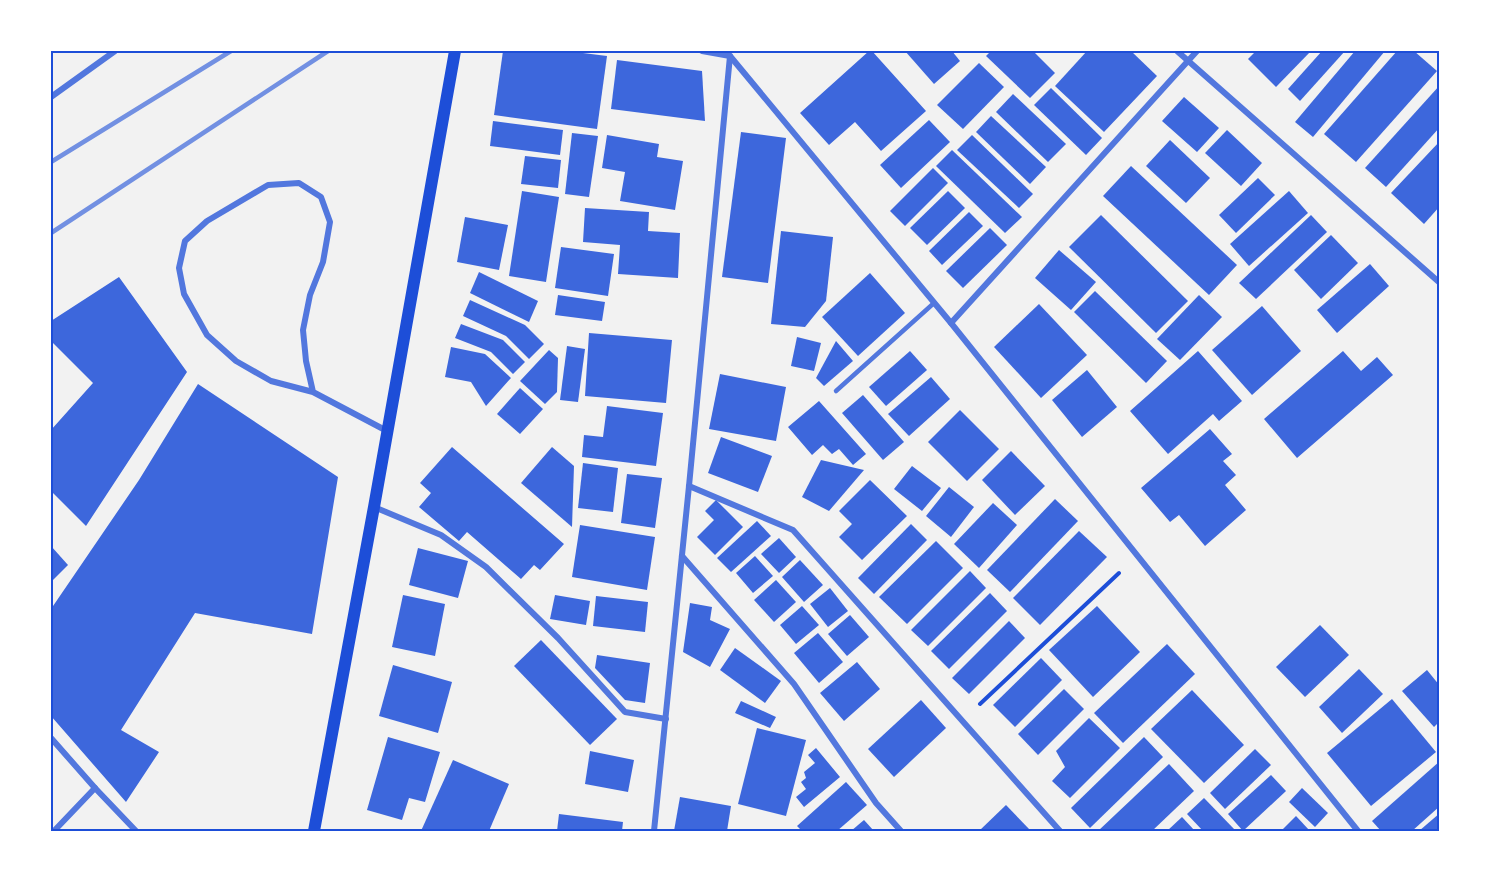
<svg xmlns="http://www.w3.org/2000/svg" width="1491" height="882" font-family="'Varela Round',sans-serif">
  <rect width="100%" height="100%" fill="#f2f2f2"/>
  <g fill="#3d67dc">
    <polygon points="503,51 567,51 607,56 597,129 494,115"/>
    <polygon points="869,51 872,51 926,111 881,151 855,122 829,145 800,113"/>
    <polygon points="905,51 952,51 960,61 934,84"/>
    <polygon points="991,51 1033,51 1055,73 1030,98 986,56"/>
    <polygon points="1087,51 1131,51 1157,76 1104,132 1055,86"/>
    <polygon points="1256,51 1311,51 1276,87 1248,59"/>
    <polygon points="1322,51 1345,51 1300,101 1288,89"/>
    <polygon points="1355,51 1385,51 1313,137 1295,122"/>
    <polygon points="1397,51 1414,51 1437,71 1356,162 1324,134"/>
    <polygon points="617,60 702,71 705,121 611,109"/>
    <polygon points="979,63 1004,87 963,129 937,105"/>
    <polygon points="1440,85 1440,127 1386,187 1365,168"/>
    <polygon points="1051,88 1102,138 1086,155 1034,105"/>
    <polygon points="1013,94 1066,144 1048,162 996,112"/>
    <polygon points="1184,97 1219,128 1197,152 1162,121"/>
    <polygon points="991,116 1046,167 1030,184 976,132"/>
    <polygon points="929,120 950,142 901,188 880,165"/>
    <polygon points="493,121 563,130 560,155 490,146"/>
    <polygon points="1227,130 1262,163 1241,186 1205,153"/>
    <polygon points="741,132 786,138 768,283 722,277"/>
    <polygon points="572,133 598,136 589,197 565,194"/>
    <polygon points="607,135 659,144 657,157 683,161 675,210 620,201 625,172 602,168"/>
    <polygon points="972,135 1033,194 1019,208 957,150"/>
    <polygon points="1170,140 1210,178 1186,203 1146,166"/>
    <polygon points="1440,141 1440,206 1424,224 1391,193"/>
    <polygon points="952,150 1022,217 1005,233 936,166"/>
    <polygon points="525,156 561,160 558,188 521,184"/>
    <polygon points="1131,166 1237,265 1209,295 1103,196"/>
    <polygon points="933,168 948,183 905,226 890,211"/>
    <polygon points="1258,178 1275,195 1236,233 1219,215"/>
    <polygon points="522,191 559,197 546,282 509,276"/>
    <polygon points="948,191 965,208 927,245 910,228"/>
    <polygon points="1289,191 1308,213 1249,266 1230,244"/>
    <polygon points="585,208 649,212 648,231 680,233 678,278 618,274 620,245 583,242"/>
    <polygon points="969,212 983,226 942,265 929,251"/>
    <polygon points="1101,215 1188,301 1156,333 1069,247"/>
    <polygon points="1311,215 1327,232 1256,299 1239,283"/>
    <polygon points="465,217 508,225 499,270 457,262"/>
    <polygon points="990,228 1007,245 963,288 946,271"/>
    <polygon points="781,231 833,237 826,301 805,327 771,324"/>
    <polygon points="1331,235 1358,263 1321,299 1294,270"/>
    <polygon points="561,247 614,254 608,296 555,288"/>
    <polygon points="1059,250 1096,282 1071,310 1035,278"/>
    <polygon points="1370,264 1389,286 1337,333 1317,310"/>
    <polygon points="479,272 538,301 529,322 470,293"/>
    <polygon points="870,273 905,313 858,356 822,317"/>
    <polygon points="119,277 187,372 86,526 51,491 51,430 93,383 51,341 51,321"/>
    <polygon points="1095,291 1167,361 1146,383 1074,312"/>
    <polygon points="558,295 605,302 602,321 555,315"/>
    <polygon points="1199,295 1222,317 1180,360 1157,339"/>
    <polygon points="470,300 525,325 544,344 529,359 506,336 463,316"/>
    <polygon points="1039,304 1087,355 1041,398 994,347"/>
    <polygon points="1262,306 1301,351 1252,395 1212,350"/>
    <polygon points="461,324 503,340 525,362 513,374 491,352 455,338"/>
    <polygon points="589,333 672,340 666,403 585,396"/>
    <polygon points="797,337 821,343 814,371 791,366"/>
    <polygon points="836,341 853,361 824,386 816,378"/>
    <polygon points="567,346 585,349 578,402 560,400"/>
    <polygon points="451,347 485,354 511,378 486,406 471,382 445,377"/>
    <polygon points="549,350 558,358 557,392 545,404 520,381"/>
    <polygon points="910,351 927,370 886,406 869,387"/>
    <polygon points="1198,351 1242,401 1219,421 1213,414 1168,454 1130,411"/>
    <polygon points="1343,351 1361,371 1377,357 1393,375 1297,458 1264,419"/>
    <polygon points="1087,370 1117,407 1082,437 1052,400"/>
    <polygon points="720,374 786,387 776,441 709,429"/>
    <polygon points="931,377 950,399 909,436 888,414"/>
    <polygon points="198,384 338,477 312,634 195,613 121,730 159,752 126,802 51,716 51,609 139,480"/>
    <polygon points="520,388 543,409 520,434 497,414"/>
    <polygon points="863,395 904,442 883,460 842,413"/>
    <polygon points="819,401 866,454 853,465 839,449 832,454 823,445 812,455 788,427"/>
    <polygon points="607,406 663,413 656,466 582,457 584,435 603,437"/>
    <polygon points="960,410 999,449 967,481 928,442"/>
    <polygon points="1210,429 1232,454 1223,461 1236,475 1225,485 1246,510 1205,546 1179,515 1170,522 1141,488"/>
    <polygon points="721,437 772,456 758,492 708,473"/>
    <polygon points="452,447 564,544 540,570 534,565 521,579 467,532 459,541 419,507 431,493 420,483"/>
    <polygon points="552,447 574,466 572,527 521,483"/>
    <polygon points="1011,451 1045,486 1015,515 982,480"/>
    <polygon points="821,460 864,470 829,511 802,497"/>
    <polygon points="583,463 618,468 613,512 578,508"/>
    <polygon points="912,466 941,488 922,511 894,489"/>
    <polygon points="627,474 662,478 655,528 621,523"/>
    <polygon points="870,480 907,516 862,560 839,537 852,524 839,511"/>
    <polygon points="949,487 974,507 951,537 926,516"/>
    <polygon points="1055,499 1078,521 1010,592 987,570"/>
    <polygon points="716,500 743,527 715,555 697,537 714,520 705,511"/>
    <polygon points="993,503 1017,525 979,568 954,544"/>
    <polygon points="757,521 771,536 731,572 717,558"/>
    <polygon points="911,524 927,540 874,594 858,578"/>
    <polygon points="580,525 655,537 647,590 572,577"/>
    <polygon points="1079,531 1107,557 1040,625 1013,598"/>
    <polygon points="779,538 796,557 779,573 761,554"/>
    <polygon points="936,541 963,568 907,624 879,597"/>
    <polygon points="51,546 68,565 51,582"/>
    <polygon points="418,548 468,561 458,598 409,585"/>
    <polygon points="755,556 773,576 753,593 736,573"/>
    <polygon points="800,560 823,585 804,602 782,577"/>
    <polygon points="970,571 986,588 928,646 911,630"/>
    <polygon points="776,580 796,602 774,622 754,600"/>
    <polygon points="830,588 848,611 828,627 810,604"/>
    <polygon points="990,593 1007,611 949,669 931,651"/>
    <polygon points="403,595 445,604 435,656 392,647"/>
    <polygon points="555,595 590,601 586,625 550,619"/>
    <polygon points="596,596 648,602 645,632 593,626"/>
    <polygon points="690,603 712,607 710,620 730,629 710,667 683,652"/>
    <polygon points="802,606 819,625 796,644 780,625"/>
    <polygon points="1097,606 1140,652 1093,697 1049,650"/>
    <polygon points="850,615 869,637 847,656 828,634"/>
    <polygon points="1009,621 1025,638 969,694 952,678"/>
    <polygon points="1320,625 1349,655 1305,697 1276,667"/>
    <polygon points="818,633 843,662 819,683 794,653"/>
    <polygon points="541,640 617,719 590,745 514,666"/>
    <polygon points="1167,644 1195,674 1123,743 1094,713"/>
    <polygon points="735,648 781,681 765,703 720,670"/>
    <polygon points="597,655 650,663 645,703 625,700 595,668"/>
    <polygon points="1041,658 1062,680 1015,727 993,705"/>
    <polygon points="857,662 880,689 844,721 820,693"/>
    <polygon points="393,665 452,682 438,733 379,716"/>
    <polygon points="1359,669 1383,694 1342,733 1319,707"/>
    <polygon points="1427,670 1440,686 1440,721 1434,727 1402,691"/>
    <polygon points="1064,689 1084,709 1038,755 1018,734"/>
    <polygon points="1192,690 1244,745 1204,783 1151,729"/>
    <polygon points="1392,699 1436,752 1371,806 1327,753"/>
    <polygon points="921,700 946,728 894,777 868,749"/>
    <polygon points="741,701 776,717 770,728 735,713"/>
    <polygon points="1089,718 1120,748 1070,798 1052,781 1065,767 1056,751"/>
    <polygon points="757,728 806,740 786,816 738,804"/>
    <polygon points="388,737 440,752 425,802 409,798 402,820 367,810"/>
    <polygon points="1144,737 1163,757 1090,828 1071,808"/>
    <polygon points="816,748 840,777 804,807 796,797 806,789 801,782 806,778 804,772 815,763 808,755"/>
    <polygon points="1255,749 1271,765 1225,809 1210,793"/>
    <polygon points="590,751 634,760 628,792 585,784"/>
    <polygon points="453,760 509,784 489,831 421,831"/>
    <polygon points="1440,761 1440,806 1412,831 1381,831 1372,821"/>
    <polygon points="1169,764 1194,791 1152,831 1098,831"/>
    <polygon points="1271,775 1286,791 1243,831 1228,814"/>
    <polygon points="846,782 867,805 837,831 802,831 797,826"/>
    <polygon points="1302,788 1328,813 1315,827 1289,802"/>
    <polygon points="680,797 731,806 727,831 674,831"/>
    <polygon points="1204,798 1236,831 1203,831 1187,814"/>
    <polygon points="1006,805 1030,830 1029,831 979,831"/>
    <polygon points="1440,813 1440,831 1419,831"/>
    <polygon points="559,814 623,822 622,831 557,831"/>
    <polygon points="1296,816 1310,831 1281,831"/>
    <polygon points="1182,817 1195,831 1167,831"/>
    <polygon points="864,820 874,831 851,831"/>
  </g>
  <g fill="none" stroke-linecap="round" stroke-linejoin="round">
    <polyline stroke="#1d4ed8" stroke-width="4" points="980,704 1119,573"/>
    <polyline stroke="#5277de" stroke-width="4.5" points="836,391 934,303"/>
    <g stroke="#5277de" stroke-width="6">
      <polyline points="702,51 730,56 951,323 1358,831"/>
      <polyline points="1177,51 1440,283"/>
      <polyline points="51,97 115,51"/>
      <polyline points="951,323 1197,51"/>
      <polyline points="313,392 306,361 303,330 310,295 323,262 330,222 321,197 299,183 268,185 207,221 185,241 179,268 184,294 207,335 236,361 271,381 313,392 387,431"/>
      <polyline points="689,486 793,530 1060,831"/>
      <polyline points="374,507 441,535 486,567 558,638 625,712 666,719"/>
      <polyline points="682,556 794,684 876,803 901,831"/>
      <polyline points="51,738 95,788 136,831"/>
      <polyline points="54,831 95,788"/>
      <polyline points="654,831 689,486 730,56"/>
    </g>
    <polyline stroke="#1d4ed8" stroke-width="12" points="314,831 374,507 455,51"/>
    <g stroke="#7290e2" stroke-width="4.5">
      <polyline points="51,162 231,51"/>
      <polyline points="51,233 328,51"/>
    </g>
  </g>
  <rect width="1491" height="882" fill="none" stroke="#ffffff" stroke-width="105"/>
  <rect x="52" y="52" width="1386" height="778" fill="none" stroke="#1d4ed8" stroke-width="2"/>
</svg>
